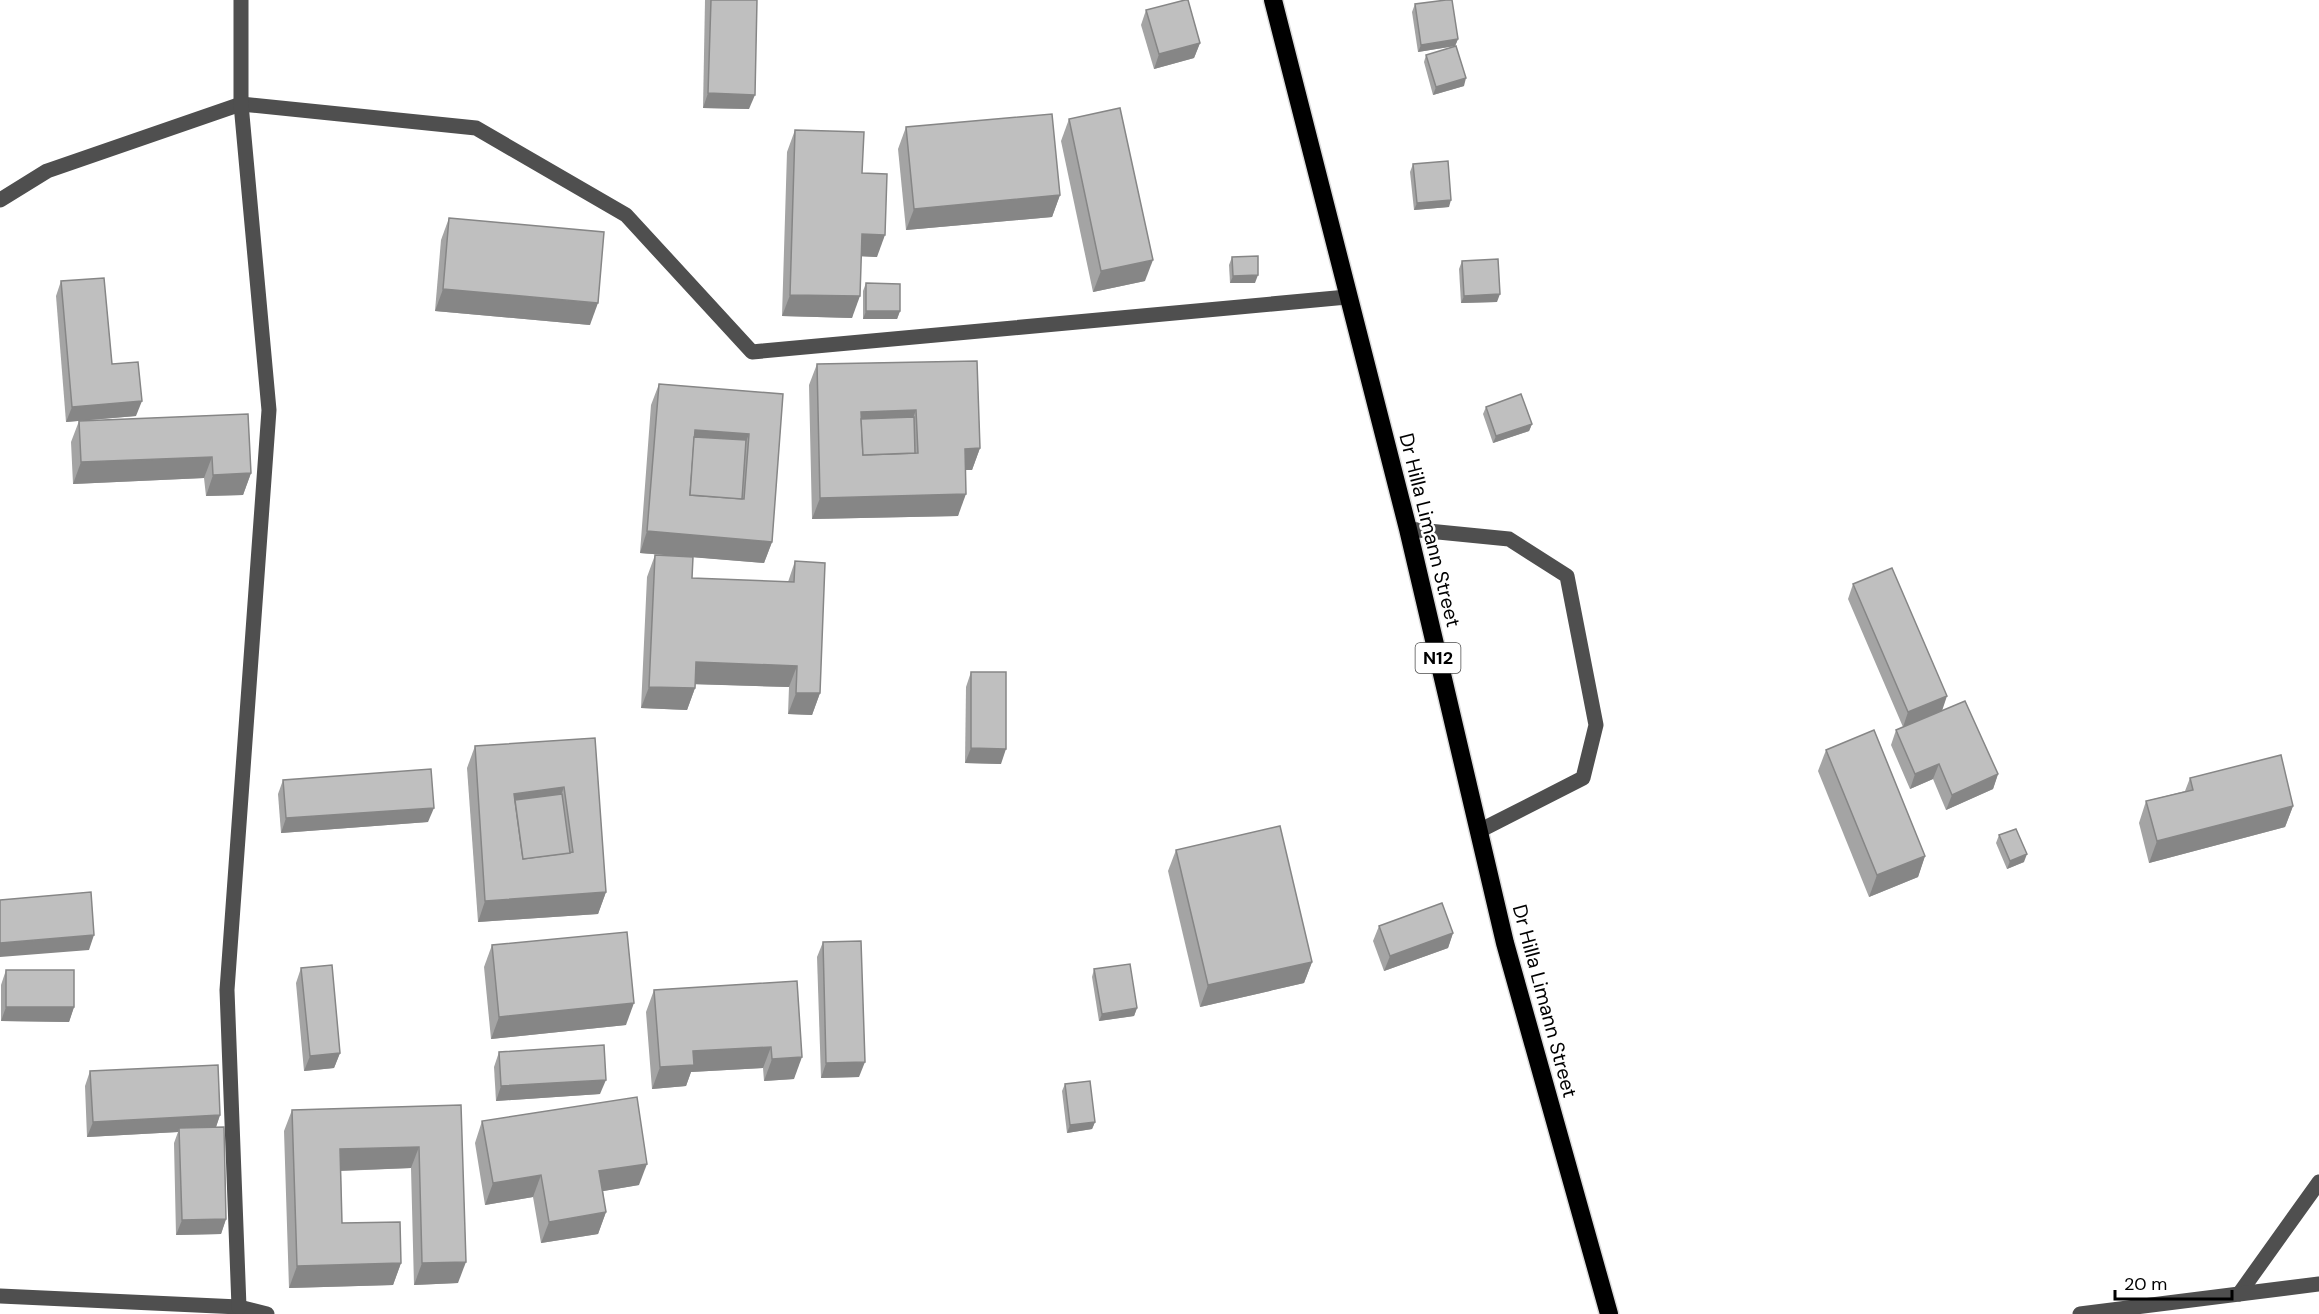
<svg xmlns="http://www.w3.org/2000/svg" width="2319" height="1314" font-family="'DM Sans',sans-serif">
  <rect width="100%" height="100%" fill="#fff"/>
  <g fill="none" stroke-linecap="round" stroke-linejoin="round">
    <defs>
      <polyline id="highway" points="1273,0 1408,529 1505,943 1609,1314"/>
    </defs>
    <use href="#highway" stroke="#dbdbdb" stroke-width="21"/>
    <g stroke="#4f4f4f" stroke-width="15">
      <polyline points="0,200 47,171 241,104 476,128 626,215 752,352 1347,297"/>
      <polyline points="1408,529 1509,539 1567,576 1596,725 1583,778 1479,831"/>
      <polyline points="2239,1294 2319,1182"/>
      <polyline points="0,1296 239,1307 267,1314"/>
      <polyline points="239,1307 227,990 269,410 241,104 241,0"/>
      <polyline points="2080,1314 2319,1284"/>
    </g>
    <use href="#highway" stroke="#000" stroke-width="18"/>
  </g>
  <g fill="#a4a4a4">
    <polygon points="705,0 757,0 749,109 703,108"/>
    <polygon points="1415,4 1458,39 1455,46 1418,52 1412,12"/>
    <polygon points="1146,10 1200,43 1194,58 1154,69 1141,25"/>
    <polygon points="1426,55 1464,86 1433,95 1424,62"/>
    <polygon points="1069,119 1145,281 1093,292 1061,141"/>
    <polygon points="906,127 1060,195 1052,217 906,230 898,149"/>
    <polygon points="795,130 862,173 877,257 861,256 852,318 782,316 787,152"/>
    <polygon points="1413,164 1449,207 1414,210 1410,172"/>
    <polygon points="449,218 590,325 435,311 441,240"/>
    <polygon points="1232,257 1255,283 1230,283 1229,265"/>
    <polygon points="1462,261 1497,302 1461,303 1459,269"/>
    <polygon points="61,281 112,364 136,416 66,422 56,296"/>
    <polygon points="866,283 900,311 897,319 863,319 863,291"/>
    <polygon points="977,361 980,448 972,470 965,470 958,516 812,519 809,385 817,364"/>
    <polygon points="659,384 783,394 772,542 764,563 693,557 692,578 788,582 795,561 820,693 812,715 788,714 789,687 695,684 695,688 687,710 641,708 647,577 655,555 677,556 640,553 651,405"/>
    <polygon points="1486,407 1532,424 1529,431 1493,443 1483,414"/>
    <polygon points="248,414 251,473 243,495 206,496 204,478 73,484 71,442 79,421"/>
    <polygon points="1853,584 1942,711 1998,774 1993,789 1946,810 1933,779 1910,789 1891,745 1896,730 1903,727 1848,599"/>
    <polygon points="971,672 1001,764 965,763 966,687"/>
    <polygon points="595,738 606,892 598,914 478,922 467,768 475,746"/>
    <polygon points="1826,750 1925,856 1918,877 1869,897 1818,771"/>
    <polygon points="2190,778 2293,806 2285,827 2149,863 2139,823 2146,801 2185,791"/>
    <polygon points="283,780 428,822 281,833 278,794"/>
    <polygon points="1999,835 2024,862 2007,869 1996,843"/>
    <polygon points="1176,850 1312,962 1304,983 1200,1007 1168,871"/>
    <polygon points="1379,926 1453,933 1448,948 1384,971 1373,941"/>
    <polygon points="823,942 859,1077 821,1078 817,957"/>
    <polygon points="492,945 626,1025 491,1039 484,967"/>
    <polygon points="301,968 340,1053 334,1068 304,1071 296,983"/>
    <polygon points="1094,969 1137,1008 1134,1016 1099,1021 1092,977"/>
    <polygon points="6,970 74,1007 69,1022 1,1021 1,985"/>
    <polygon points="797,981 794,1079 764,1081 763,1068 691,1072 686,1086 652,1089 646,1012 654,990"/>
    <polygon points="499,1052 600,1094 496,1101 494,1067"/>
    <polygon points="90,1071 220,1115 216,1127 226,1219 221,1234 176,1235 174,1143 178,1132 87,1137 85,1086"/>
    <polygon points="1065,1084 1095,1122 1092,1129 1067,1133 1062,1091"/>
    <polygon points="461,1105 458,1283 414,1285 411,1168 341,1171 342,1223 401,1263 393,1285 289,1288 284,1131 292,1110"/>
    <polygon points="482,1121 639,1185 603,1191 606,1212 598,1234 541,1243 533,1197 485,1205 475,1143"/>
  </g>
  <g fill="#868686">
    <polygon points="1458,39 1455,46 1418,52 1421,45"/>
    <polygon points="1200,43 1194,58 1154,69 1159,54"/>
    <polygon points="1466,78 1464,86 1433,95 1436,87"/>
    <polygon points="708,93 755,95 749,109 703,108"/>
    <polygon points="1060,195 1052,217 906,230 914,209"/>
    <polygon points="1451,200 1449,207 1414,210 1417,203"/>
    <polygon points="862,234 885,235 877,257 854,256"/>
    <polygon points="1153,260 1145,281 1093,292 1101,271"/>
    <polygon points="1258,275 1255,283 1230,283 1233,276"/>
    <polygon points="443,289 598,303 590,325 435,311"/>
    <polygon points="1500,294 1497,302 1461,303 1464,296"/>
    <polygon points="790,295 860,296 852,318 782,316"/>
    <polygon points="866,311 900,311 897,319 863,319"/>
    <polygon points="142,401 136,416 66,422 72,407"/>
    <polygon points="916,410 908,432 859,433 861,412"/>
    <polygon points="1532,424 1529,431 1493,443 1496,436"/>
    <polygon points="695,430 749,434 741,455 691,452"/>
    <polygon points="980,448 972,470 957,470 965,449"/>
    <polygon points="212,457 204,478 73,484 81,462"/>
    <polygon points="251,473 243,495 206,496 213,475"/>
    <polygon points="966,494 958,516 812,519 820,498"/>
    <polygon points="647,531 772,542 764,563 640,553"/>
    <polygon points="696,662 797,666 789,687 688,684"/>
    <polygon points="649,687 695,688 687,710 641,708"/>
    <polygon points="796,693 820,693 812,715 788,714"/>
    <polygon points="1947,696 1942,711 1903,727 1908,712"/>
    <polygon points="971,748 1006,749 1001,764 965,763"/>
    <polygon points="1939,764 1933,779 1910,789 1915,774"/>
    <polygon points="1998,774 1993,789 1946,810 1952,795"/>
    <polygon points="564,787 556,809 513,815 514,794"/>
    <polygon points="2293,806 2285,827 2149,863 2157,841"/>
    <polygon points="434,808 428,822 281,833 286,818"/>
    <polygon points="2027,854 2024,862 2007,869 2010,861"/>
    <polygon points="1925,856 1918,877 1869,897 1877,875"/>
    <polygon points="606,892 598,914 478,922 485,901"/>
    <polygon points="1453,933 1448,948 1384,971 1390,956"/>
    <polygon points="94,935 89,950 0,957 0,943"/>
    <polygon points="1312,962 1304,983 1200,1007 1208,985"/>
    <polygon points="634,1003 626,1025 491,1039 499,1017"/>
    <polygon points="6,1007 74,1007 69,1022 1,1021"/>
    <polygon points="1137,1008 1134,1016 1099,1021 1102,1014"/>
    <polygon points="771,1047 763,1068 691,1072 686,1086 652,1089 660,1067 693,1051"/>
    <polygon points="340,1053 334,1068 304,1071 310,1056"/>
    <polygon points="802,1057 794,1079 764,1081 772,1059"/>
    <polygon points="865,1062 859,1077 821,1078 826,1063"/>
    <polygon points="606,1080 600,1094 496,1101 501,1086"/>
    <polygon points="220,1115 215,1130 179,1128 178,1132 87,1137 93,1122"/>
    <polygon points="1095,1122 1092,1129 1067,1133 1070,1125"/>
    <polygon points="419,1147 411,1168 332,1171 340,1149"/>
    <polygon points="647,1164 639,1185 592,1193 599,1171"/>
    <polygon points="541,1175 533,1197 485,1205 493,1183"/>
    <polygon points="606,1212 598,1234 541,1243 549,1222"/>
    <polygon points="226,1219 221,1234 176,1235 182,1220"/>
    <polygon points="466,1262 458,1283 414,1285 422,1263"/>
    <polygon points="401,1263 393,1285 289,1288 297,1266"/>
  </g>
  <g fill="#bfbfbf" stroke="#868686" stroke-width="1.5" fill-rule="evenodd">
    <polygon points="711,0 757,0 755,95 708,93"/>
    <polygon points="1185,0 1188,0 1200,43 1159,54 1146,10"/>
    <polygon points="1446,0 1452,0 1458,39 1421,45 1415,4"/>
    <polygon points="1456,46 1466,78 1436,87 1426,55"/>
    <polygon points="1120,108 1153,260 1101,271 1069,119"/>
    <polygon points="1052,114 1060,195 914,209 906,127"/>
    <polygon points="795,130 864,132 862,173 887,174 885,235 862,234 860,296 790,295"/>
    <polygon points="1448,161 1451,200 1417,203 1413,164"/>
    <polygon points="449,218 604,232 598,303 443,289"/>
    <polygon points="1258,256 1258,275 1233,276 1232,257"/>
    <polygon points="1498,259 1500,294 1464,296 1462,261"/>
    <polygon points="104,278 112,364 138,362 142,401 72,407 61,281"/>
    <polygon points="866,283 900,284 900,311 866,311"/>
    <path d="M 977,361 L 980,448 L 965,449 L 966,494 L 820,498 L 817,364 ZM 916,410 L 918,453 L 863,455 L 861,412 Z"/>
    <path d="M 659,384 L 783,394 L 772,542 L 647,531 ZM 695,430 L 749,434 L 744,499 L 690,495 Z"/>
    <polygon points="1521,394 1532,424 1496,436 1486,407"/>
    <polygon points="248,414 251,473 213,475 212,457 81,462 79,421"/>
    <polygon points="914,417 915,453 863,455 861,419"/>
    <polygon points="694,437 746,440 742,499 690,495"/>
    <polygon points="655,555 693,557 692,578 794,582 795,561 825,563 820,693 796,693 797,666 696,662 695,688 649,687"/>
    <polygon points="1892,568 1947,696 1908,712 1853,584"/>
    <polygon points="971,672 1006,672 1006,749 971,748"/>
    <polygon points="1965,701 1998,774 1952,795 1939,764 1915,774 1896,730"/>
    <polygon points="1874,730 1925,856 1877,875 1826,750"/>
    <path d="M 595,738 L 606,892 L 485,901 L 475,746 ZM 564,787 L 573,852 L 523,859 L 514,794 Z"/>
    <polygon points="2281,755 2293,806 2157,841 2146,801 2193,790 2190,778"/>
    <polygon points="431,769 434,808 286,818 283,780"/>
    <polygon points="562,794 570,853 523,859 515,800"/>
    <polygon points="1280,826 1312,962 1208,985 1176,850"/>
    <polygon points="2016,829 2027,854 2010,861 1999,835"/>
    <polygon points="91,892 94,935 0,943 0,900"/>
    <polygon points="1442,903 1453,933 1390,956 1379,926"/>
    <polygon points="627,932 634,1003 499,1017 492,945"/>
    <polygon points="861,941 865,1062 826,1063 823,942"/>
    <polygon points="1130,964 1137,1008 1102,1014 1094,969"/>
    <polygon points="332,965 340,1053 310,1056 301,968"/>
    <rect x="6" y="970" width="68" height="37"/>
    <polygon points="797,981 802,1057 772,1059 771,1047 693,1051 694,1065 660,1067 654,990"/>
    <polygon points="604,1045 606,1080 501,1086 499,1052"/>
    <polygon points="218,1065 220,1115 93,1122 90,1071"/>
    <polygon points="1090,1081 1095,1122 1070,1125 1065,1084"/>
    <polygon points="637,1097 647,1164 599,1171 606,1212 549,1222 541,1175 493,1183 482,1121"/>
    <polygon points="461,1105 466,1262 422,1263 419,1147 340,1149 342,1223 400,1222 401,1263 297,1266 292,1110"/>
    <polygon points="224,1127 226,1219 182,1220 179,1128"/>
  </g>
  <g text-anchor="middle" dominant-baseline="central" stroke-width="5" stroke-linejoin="round" paint-order="stroke">
    <rect fill="#fff" stroke="#4c4c4c" stroke-width="1.5" x="1415.5" y="643" width="45" height="30" rx="4.5"/>
    <g font-size="18" font-weight="bold" fill="#000">
      <text x="1438" y="658">N12</text>
    </g>
    <g font-size="20" fill="#000" stroke="#fff">
      <text transform="translate(1430 530) rotate(76)">Dr Hilla Limann Street</text>
      <text transform="translate(1545 1001) rotate(75)">Dr Hilla Limann Street</text>
    </g>
  </g>
  <path d="M2115 1290v9h117v-9" fill="none" stroke="#000000" stroke-width="3"/>
  <text x="2124" y="1290" font-size="18" fill="#000000" stroke="#ffffff" stroke-width="4.5" paint-order="stroke">20 m</text>
</svg>
